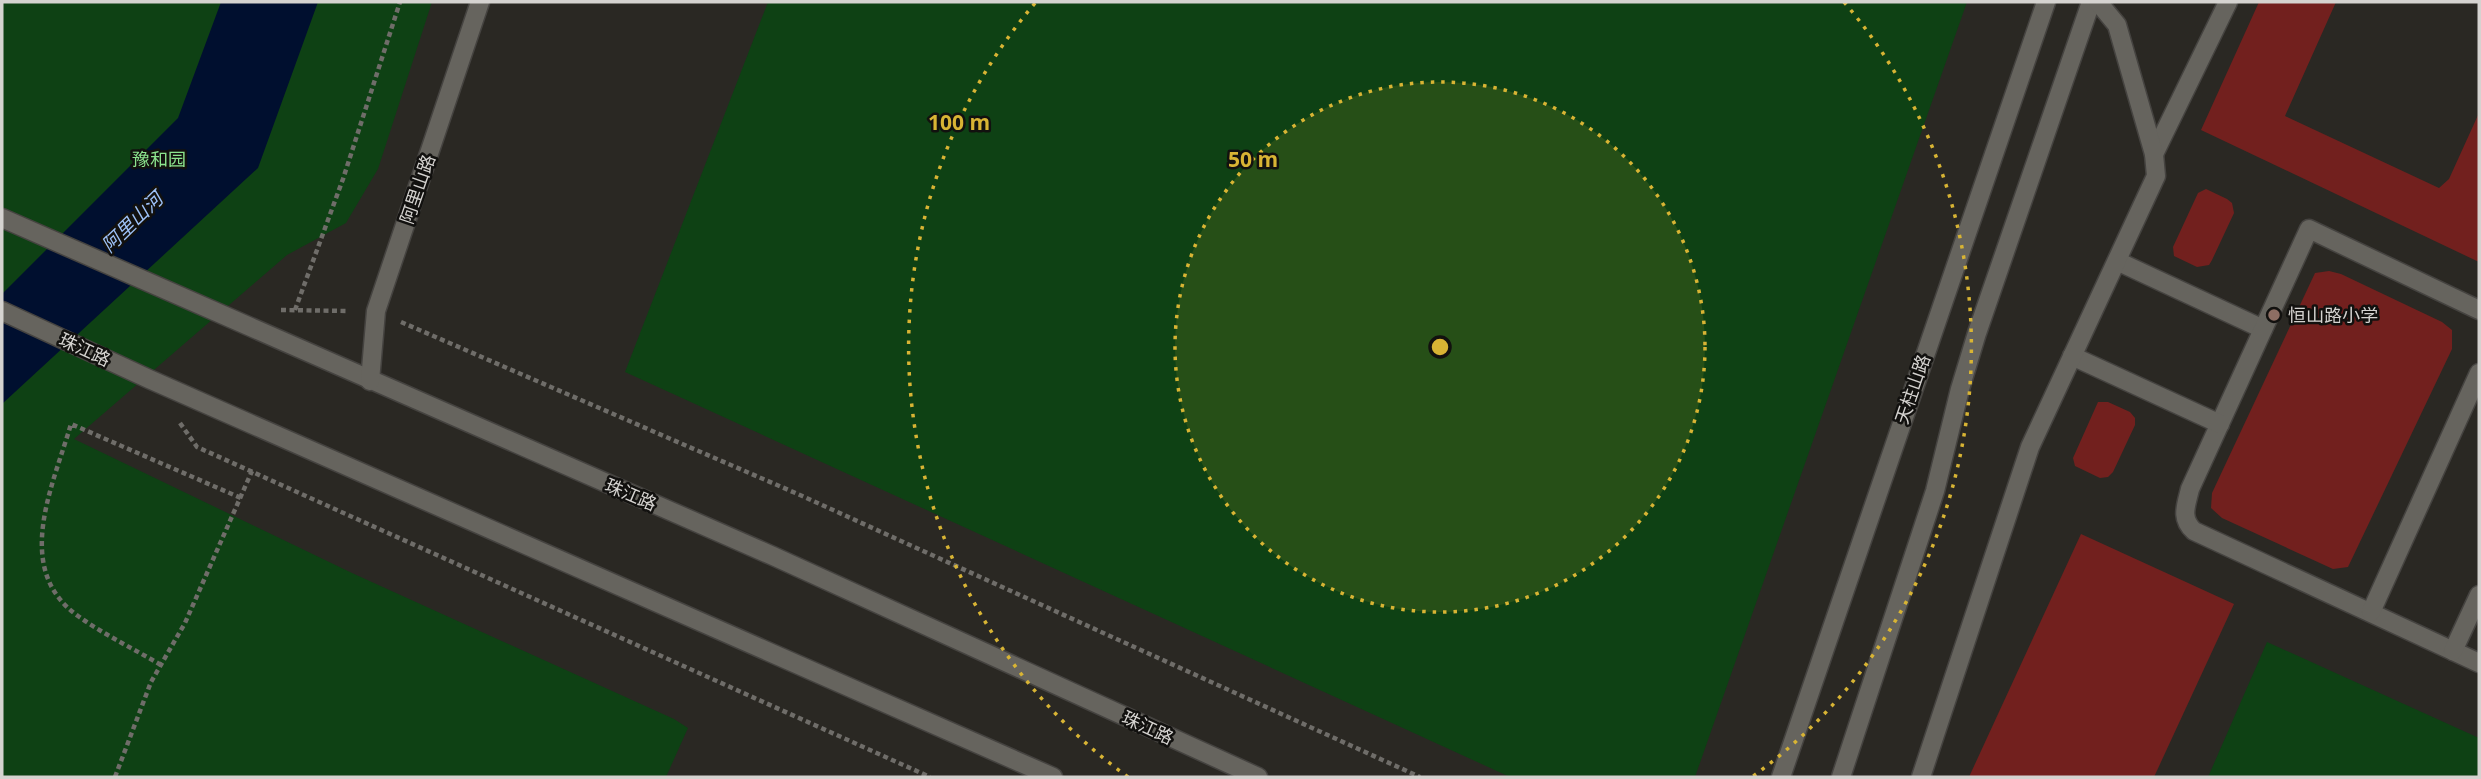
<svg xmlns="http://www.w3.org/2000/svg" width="2481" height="779" font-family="'Open Sans','Noto Sans SC',sans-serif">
  <rect width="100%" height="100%" fill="#2a2823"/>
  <g fill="#0e4114">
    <polygon points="2,2 432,2 378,169 346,223 287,255 74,439 352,573 674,719 688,728 666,777 2,777"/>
    <polygon points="768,2 1967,2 1695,777 1510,777 625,372"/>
    <polygon points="2267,642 2479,738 2479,777 2208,777"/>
  </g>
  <polygon fill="#000f2f" points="221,2 318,2 258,168 2,404 2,294 178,118"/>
  <g fill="#72201e">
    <polygon points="2259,2 2336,2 2285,116 2439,188 2449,179 2479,113 2479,262 2201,130"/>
    <polygon points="2206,189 2227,199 2232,203 2234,213 2212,260 2209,265 2197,267 2174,256 2173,247 2198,193"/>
    <polygon points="2329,271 2341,274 2442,322 2452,330 2452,349 2348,567 2333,569 2222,518 2211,508 2212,493 2315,273"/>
    <polygon points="2098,402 2108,402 2130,412 2135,418 2135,425 2113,472 2108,477 2100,478 2075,466 2073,458"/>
    <polygon points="2081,534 2234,604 2154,777 1969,777"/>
  </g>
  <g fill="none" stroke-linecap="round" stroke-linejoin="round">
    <defs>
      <g id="minor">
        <polyline points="2154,154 2228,2"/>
        <polyline points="2,218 773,556 1258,777"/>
        <polyline points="2117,261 2263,329"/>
        <path d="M 2479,310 L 2309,229 L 2190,489 C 2186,506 2180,518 2194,531 L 2479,663"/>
        <polyline points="2,311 149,379 1053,777"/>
        <polyline points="2072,356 2220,424"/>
        <polyline points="370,381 376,311 480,2"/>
        <polyline points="2371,612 2479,373"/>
        <polyline points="2453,651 2479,595"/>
        <polyline points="1781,777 2046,2"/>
        <polyline points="1841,777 1935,491 1960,389 1977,333 2091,2"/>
        <polyline points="1921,777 2030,447 2156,176 2154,154 2117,25 2098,2"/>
      </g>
    </defs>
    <use href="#minor" stroke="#454340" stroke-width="21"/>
    <g stroke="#6f6d69" stroke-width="4.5" stroke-dasharray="5 3.5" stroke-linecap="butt">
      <polyline points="281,310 349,311"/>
      <polyline points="295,310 343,179 400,2"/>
      <polyline points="401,322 800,495 1420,777"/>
      <polyline points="180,423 197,447 930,777"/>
      <path d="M 161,665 C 134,649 103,634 78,616 C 12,569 53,486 71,424 L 241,498"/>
      <polyline points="115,777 151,682 185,623 252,471"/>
    </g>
    <use href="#minor" stroke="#66645e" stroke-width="18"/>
  </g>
  <circle cx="1440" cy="347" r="265" fill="#d8b434" fill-opacity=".12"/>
  <g fill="none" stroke="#d8b434" stroke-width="3.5" stroke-dasharray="3.5 7">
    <circle cx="1440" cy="347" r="265"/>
    <path d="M1128 777A531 531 0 0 1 1036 2M1844 2A531 531 0 0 1 1752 777"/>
  </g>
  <circle fill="#8d6e63" stroke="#12110f" stroke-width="2.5" cx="2274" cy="315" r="7"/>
  <g text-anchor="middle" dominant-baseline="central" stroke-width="5" stroke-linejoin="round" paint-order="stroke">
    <g font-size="18" fill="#8ce48e" stroke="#12110f">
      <text x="159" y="159">豫和园</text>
    </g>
    <g font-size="18" fill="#d5d3d0" stroke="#12110f">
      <text transform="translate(417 189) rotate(-71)">阿里山路</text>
      <text transform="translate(85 349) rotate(25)">珠江路</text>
      <text transform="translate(1912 389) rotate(-71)">天柱山路</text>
      <text transform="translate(631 494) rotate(23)">珠江路</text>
      <text transform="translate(1148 727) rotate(25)">珠江路</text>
    </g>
    <g font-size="18" fill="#d5d3d0" stroke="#12110f" text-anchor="start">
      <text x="2288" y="315">恒山路小学</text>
    </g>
    <g font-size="19" font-style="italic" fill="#9ec2f9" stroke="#12110f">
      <text transform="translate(132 222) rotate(-44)">阿里山河</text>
    </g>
  </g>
  <circle cx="1440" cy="347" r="10" fill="#d8b434" stroke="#12110f" stroke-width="3.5"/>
  <g font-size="21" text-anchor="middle" font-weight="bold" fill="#d8b434" stroke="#12110f" stroke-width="5" stroke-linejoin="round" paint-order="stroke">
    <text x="959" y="130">100 m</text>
    <text x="1253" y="167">50 m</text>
  </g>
  <rect width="2481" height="779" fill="none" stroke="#d5d3d0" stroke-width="7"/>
</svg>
